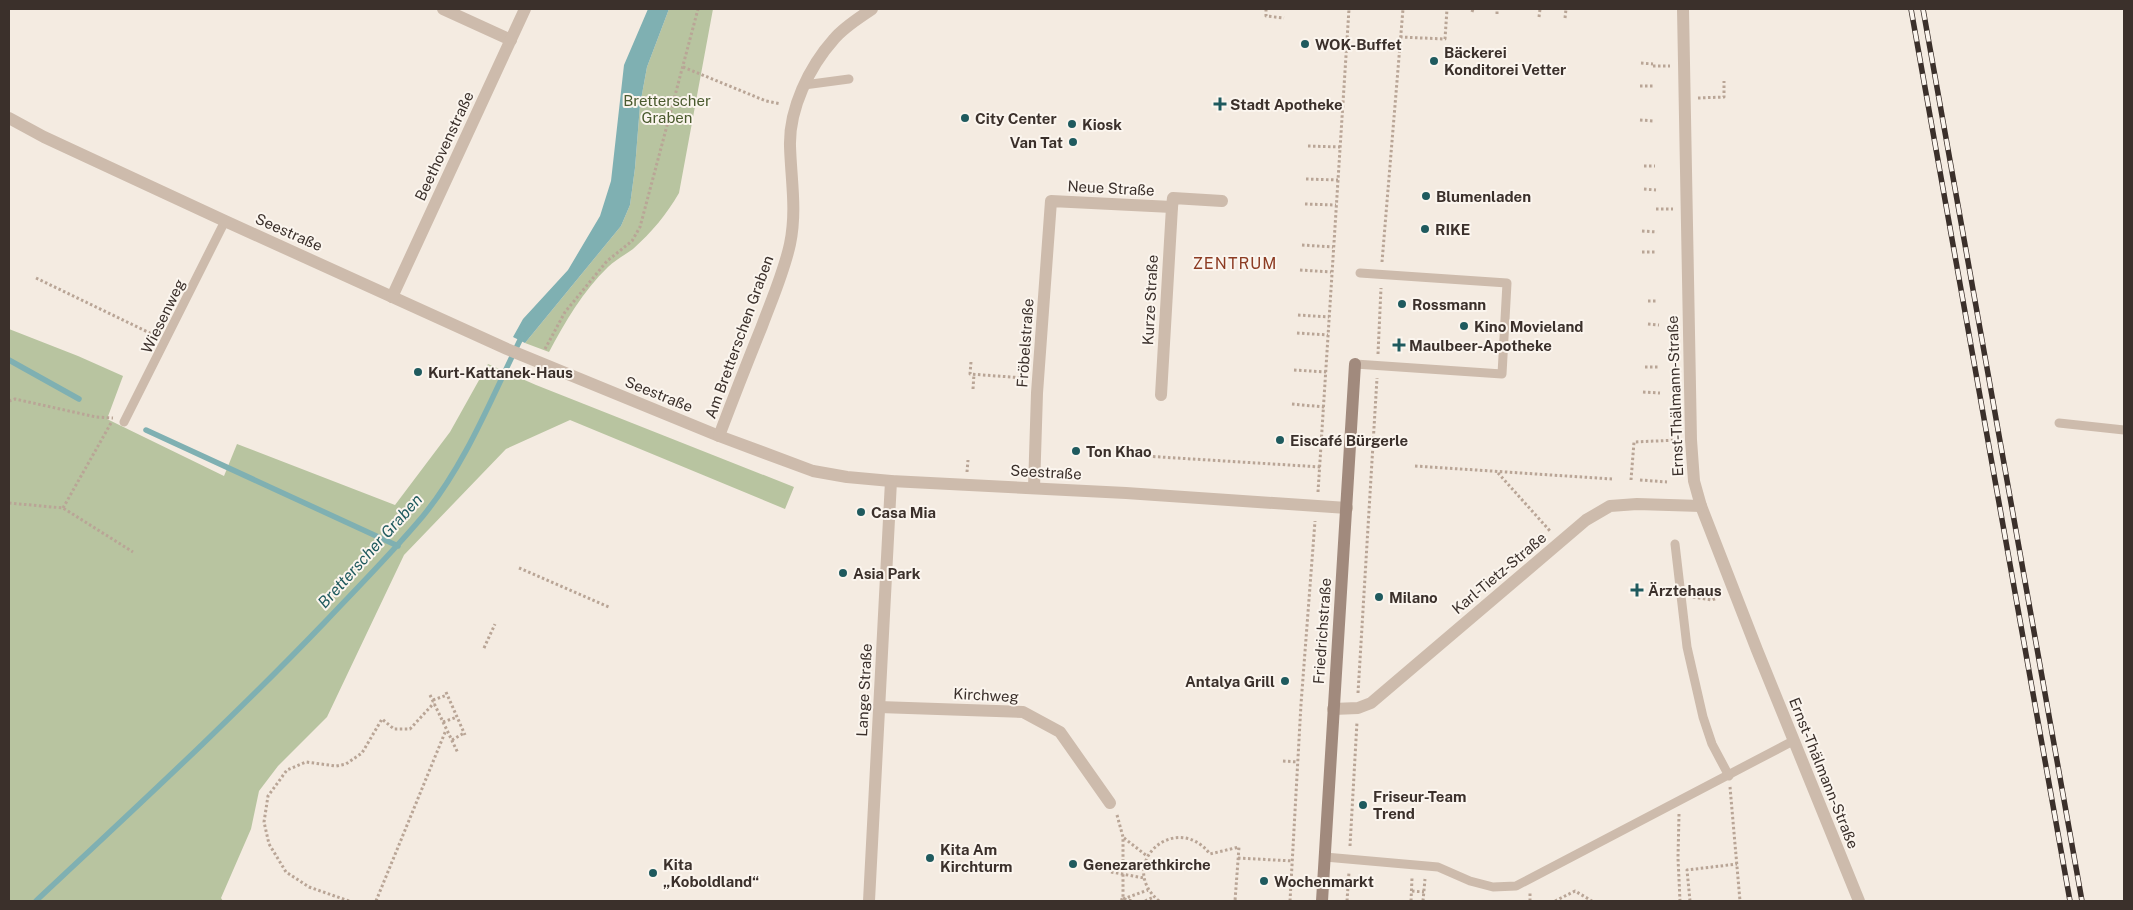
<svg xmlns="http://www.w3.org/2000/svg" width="2133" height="910" font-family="'Public Sans',sans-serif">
  <rect width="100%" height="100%" fill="#f4ebe1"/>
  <g fill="#b8c4a0">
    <path d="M 669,9 L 713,9 L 679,193 C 667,214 651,233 633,249 C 625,255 615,260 608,267 C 583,291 565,322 549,352 L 525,343 L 621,226 L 630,205 L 635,168 L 640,105 L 647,67 Z"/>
    <polygon points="9,329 78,356 123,376 107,419 224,476 237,444 395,505 450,432 488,364 536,385 794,487 785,509 570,420 506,449 404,555 327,717 278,766 259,791 251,829 221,898 223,901 9,901"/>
  </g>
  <polygon fill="#7fb0b2" points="648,9 669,9 647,67 640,105 635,168 630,205 621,226 525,343 513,337 523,319 568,270 600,216 611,181 624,65"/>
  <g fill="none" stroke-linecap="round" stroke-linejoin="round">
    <g stroke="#7fb0b2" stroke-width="5.5">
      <polyline points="9,360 79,399"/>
      <polyline points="146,430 398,546"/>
      <path d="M 36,901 C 133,810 232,719 325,622 C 358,587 392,553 423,516 C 467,462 492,396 523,334"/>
    </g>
    <g stroke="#b9a596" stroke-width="3" stroke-dasharray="2.5 2.5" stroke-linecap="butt">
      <polyline points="1266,9 1266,16 1284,18"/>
      <polyline points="1472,12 1473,9"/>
      <polyline points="1497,14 1497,9"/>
      <polyline points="1539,17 1540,9"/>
      <polyline points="1565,18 1566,9"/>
      <polyline points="1400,37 1445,39 1447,9"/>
      <polyline points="1641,63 1653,64"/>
      <polyline points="1653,66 1670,66"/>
      <polyline points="683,67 766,101 781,104"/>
      <polyline points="1640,86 1653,86"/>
      <polyline points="1698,98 1724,97 1724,81"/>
      <polyline points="1640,120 1654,121"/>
      <polyline points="1308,146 1340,147"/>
      <polyline points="1644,166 1655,166"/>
      <polyline points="1306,179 1338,180"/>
      <polyline points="1644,189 1656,190"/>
      <polyline points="1305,204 1336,205"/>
      <polyline points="1656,209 1673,209"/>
      <polyline points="1642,231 1657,232"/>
      <polyline points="1302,245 1333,247"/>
      <polyline points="1642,252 1657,252"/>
      <polyline points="1382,262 1403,9"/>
      <polyline points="1300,270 1331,272"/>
      <polyline points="36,278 154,335"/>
      <polyline points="1648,301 1658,301"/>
      <polyline points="1298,315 1329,317"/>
      <polyline points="1648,324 1659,325"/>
      <polyline points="1297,333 1328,335"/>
      <polyline points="545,349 565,312 607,261 632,241 640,227 698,9"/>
      <polyline points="1378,354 1381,288"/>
      <polyline points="971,362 970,374 1024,378"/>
      <polyline points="1645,367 1660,367"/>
      <polyline points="1294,370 1326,372"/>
      <polyline points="973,389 974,374"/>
      <polyline points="1643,392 1660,393"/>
      <polyline points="9,401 15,399 96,417 113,418"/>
      <polyline points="1292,404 1324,407"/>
      <polyline points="1128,455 1321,467"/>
      <polyline points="1415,466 1612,479"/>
      <polyline points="967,472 968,460"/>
      <polyline points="1498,473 1550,531"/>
      <polyline points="1631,480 1634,442 1678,440"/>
      <polyline points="1640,480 1667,482"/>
      <polyline points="1318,492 1349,9"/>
      <polyline points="9,503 63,508 133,552"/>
      <polyline points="63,508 111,423"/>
      <polyline points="519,568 609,607"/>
      <polyline points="1693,597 1712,600 1717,598"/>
      <polyline points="484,648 495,624"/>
      <polyline points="446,692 465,735"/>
      <polyline points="1358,693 1377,378"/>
      <polyline points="430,695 458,753"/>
      <polyline points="433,700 447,695"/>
      <polyline points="443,722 457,717"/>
      <polyline points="452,740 464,733"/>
      <polyline points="1283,761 1298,762"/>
      <polyline points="1730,787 1740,901"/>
      <polyline points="1679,814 1678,858 1680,901"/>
      <polyline points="1117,815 1123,837 1123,899 1119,901"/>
      <polyline points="1124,838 1147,856"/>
      <polyline points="1350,846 1357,722"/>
      <polyline points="1238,858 1293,861"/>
      <polyline points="1111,872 1144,878"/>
      <polyline points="1348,886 1364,887"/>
      <polyline points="1412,891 1424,892"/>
      <polyline points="1123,899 1148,890"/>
      <polyline points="1124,899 1133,901"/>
      <polyline points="349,901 309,887 286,872 269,844 264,822 268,796 287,770 306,762 336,766 346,764 362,753 382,719 394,729 410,729 434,703"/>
      <polyline points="376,901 446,730"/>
      <polyline points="1145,901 1154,897"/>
      <path d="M 1159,901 C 1115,864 1176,810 1210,854 L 1239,847 L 1235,901"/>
      <polyline points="1290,901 1301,704 1315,521"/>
      <polyline points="1347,901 1349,872"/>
      <polyline points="1411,901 1412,878"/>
      <polyline points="1423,901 1425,879"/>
      <polyline points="1530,901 1530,892"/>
      <polyline points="1555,901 1575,891 1592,901"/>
      <polyline points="1690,901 1687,870 1737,864"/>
    </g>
    <g stroke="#cdbbac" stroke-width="9">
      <polyline points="804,85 849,79"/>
      <polyline points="1355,364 1502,374 1507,283 1360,273"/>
      <polyline points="124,422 225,221"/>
      <polyline points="2059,423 2124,430"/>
      <polyline points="1675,544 1687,647 1703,717 1712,744 1729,776"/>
      <polyline points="1325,857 1438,867 1470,881 1493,887 1516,886 1793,741"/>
    </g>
    <g stroke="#cdbbac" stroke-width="12">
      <polyline points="443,9 511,40"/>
      <polyline points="1683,9 1691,440 1694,481 1701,506 1757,650 1859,901"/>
      <polyline points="9,118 44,137 225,221 507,349 719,436 813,471 847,477 891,481 1126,493 1347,508"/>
      <polyline points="392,297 525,9"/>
      <polyline points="1161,395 1172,207"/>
      <path d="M 719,436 C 733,399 747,363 762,326 C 772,299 784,272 790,244 C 797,210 791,180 790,146 C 789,109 809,67 834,39 C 844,27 859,18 872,9"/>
      <polyline points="1034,488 1037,393 1051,201 1172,207 1173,198 1222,201"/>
      <polyline points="879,707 1023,712 1060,732 1110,803"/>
      <polyline points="1333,709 1358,708 1371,703 1586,520 1610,506 1637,504 1701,506"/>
      <polyline points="869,901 891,481"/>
    </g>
    <polyline stroke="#a18a7d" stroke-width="12" points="1322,901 1355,364"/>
    <defs>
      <g id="rail">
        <polyline points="1911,9 2070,901"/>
        <polyline points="1923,9 2082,901"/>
      </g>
    </defs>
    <use href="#rail" stroke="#3b302b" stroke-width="5.5"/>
    <use href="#rail" stroke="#fbf5ee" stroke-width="4" stroke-dasharray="11" stroke-linecap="butt"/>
  </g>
  <g fill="#1f5a5e" stroke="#fbf5ee" stroke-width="2">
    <circle cx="1305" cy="44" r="5"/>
    <circle cx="1434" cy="61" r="5"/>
    <path d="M1217.5 96.5h5v5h5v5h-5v5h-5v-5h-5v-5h5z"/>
    <circle cx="965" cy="118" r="5"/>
    <circle cx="1072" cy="124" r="5"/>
    <circle cx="1073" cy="142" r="5"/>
    <circle cx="1426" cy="196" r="5"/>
    <circle cx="1425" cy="229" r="5"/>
    <circle cx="1402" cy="304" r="5"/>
    <circle cx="1464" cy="326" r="5"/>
    <path d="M1396.5 337.5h5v5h5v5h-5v5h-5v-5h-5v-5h5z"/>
    <circle cx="418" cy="372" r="5"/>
    <circle cx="1280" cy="440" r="5"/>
    <circle cx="1076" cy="451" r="5"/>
    <circle cx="861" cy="512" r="5"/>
    <circle cx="843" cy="573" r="5"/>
    <path d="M1634.5 582.5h5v5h5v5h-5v5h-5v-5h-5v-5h5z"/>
    <circle cx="1379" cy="597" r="5"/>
    <circle cx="1285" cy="681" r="5"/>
    <circle cx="1363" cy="805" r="5"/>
    <circle cx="930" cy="858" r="5"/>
    <circle cx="1073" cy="864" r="5"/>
    <circle cx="653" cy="873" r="5"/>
    <circle cx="1264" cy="881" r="5"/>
  </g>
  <g text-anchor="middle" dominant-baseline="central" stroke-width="4" stroke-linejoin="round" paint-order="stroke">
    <g font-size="15" font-weight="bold" fill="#3b302b" stroke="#fbf5ee" text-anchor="start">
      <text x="1315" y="44">WOK-Buffet</text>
      <text x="1444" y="52">Bäckerei<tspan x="1444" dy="17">Konditorei Vetter</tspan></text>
      <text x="1230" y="104">Stadt Apotheke</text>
      <text x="975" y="118">City Center</text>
      <text x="1082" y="124">Kiosk</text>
      <text x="1063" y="142" text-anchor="end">Van Tat</text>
      <text x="1436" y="196">Blumenladen</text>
      <text x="1435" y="229">RIKE</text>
      <text x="1412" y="304">Rossmann</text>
      <text x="1474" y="326">Kino Movieland</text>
      <text x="1409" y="345">Maulbeer-Apotheke</text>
      <text x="428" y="372">Kurt-Kattanek-Haus</text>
      <text x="1290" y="440">Eiscafé Bürgerle</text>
      <text x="1086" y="451">Ton Khao</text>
      <text x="871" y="512">Casa Mia</text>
      <text x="853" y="573">Asia Park</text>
      <text x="1648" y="590">Ärztehaus</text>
      <text x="1389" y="597">Milano</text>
      <text x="1275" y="681" text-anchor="end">Antalya Grill</text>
      <text x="1373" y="796">Friseur-Team<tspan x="1373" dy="17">Trend</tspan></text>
      <text x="940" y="849">Kita Am<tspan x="940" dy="17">Kirchturm</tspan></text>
      <text x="663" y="864">Kita<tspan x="663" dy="17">„Koboldland“</tspan></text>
      <text x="1083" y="864">Genezarethkirche</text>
      <text x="1274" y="881">Wochenmarkt</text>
    </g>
    <g font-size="15" fill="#4a5a2e" stroke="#fbf5ee">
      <text x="667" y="100">Bretterscher<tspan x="667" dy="17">Graben</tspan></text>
    </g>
    <g font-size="15" fill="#3b302b" stroke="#fbf5ee">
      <text transform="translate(444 146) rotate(-65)">Beethovenstraße</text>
      <text transform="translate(1111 188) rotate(3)">Neue Straße</text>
      <text transform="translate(289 232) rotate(24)">Seestraße</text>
      <text transform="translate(1150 300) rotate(-87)">Kurze Straße</text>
      <text transform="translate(163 316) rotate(-64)">Wiesenweg</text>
      <text transform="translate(739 337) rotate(-70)">Am Bretterschen Graben</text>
      <text transform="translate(1025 343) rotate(-86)">Fröbelstraße</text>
      <text transform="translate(659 394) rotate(22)">Seestraße</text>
      <text transform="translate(1675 396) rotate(-92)">Ernst-Thälmann-Straße</text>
      <text transform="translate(1046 472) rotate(3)">Seestraße</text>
      <text transform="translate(1499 573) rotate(-40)">Karl-Tietz-Straße</text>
      <text transform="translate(1322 631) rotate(-86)">Friedrichstraße</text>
      <text transform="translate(864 690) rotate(-87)">Lange Straße</text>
      <text transform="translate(986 695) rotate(3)">Kirchweg</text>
      <text transform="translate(1824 773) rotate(68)">Ernst-Thälmann-Straße</text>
    </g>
    <g font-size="16" letter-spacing="1" fill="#8c3b22" stroke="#fbf5ee">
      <text x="1235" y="263">ZENTRUM</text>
    </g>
    <g font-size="16" font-style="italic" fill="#1f5a5e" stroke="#fbf5ee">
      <text transform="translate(370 551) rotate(-48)">Bretterscher Graben</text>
    </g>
  </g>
  <rect width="2133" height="910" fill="none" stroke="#3b302b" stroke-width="20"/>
</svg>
